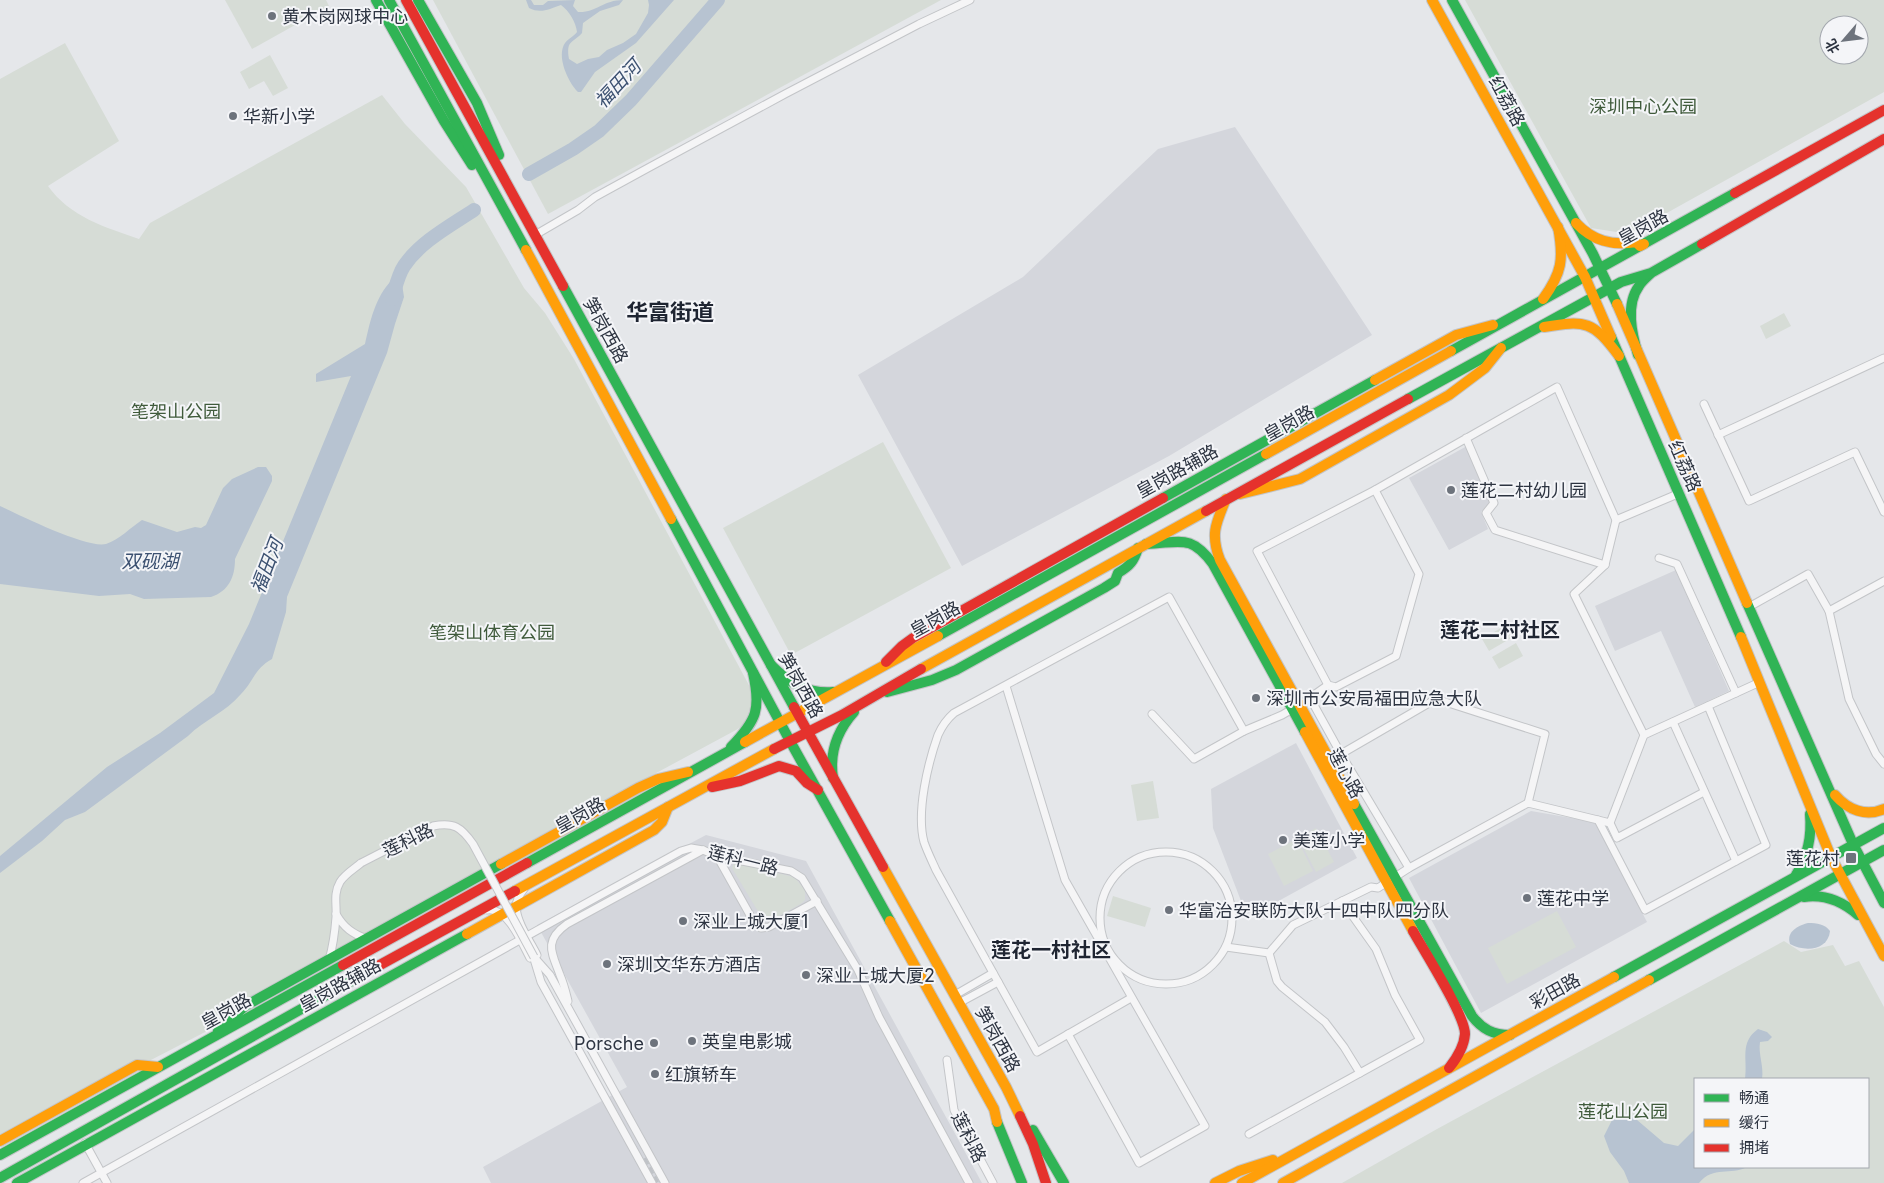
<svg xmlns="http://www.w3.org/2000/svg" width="1884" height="1183" font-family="Inter,'Noto Sans SC',sans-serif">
  <rect width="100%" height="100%" fill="#e5e7ea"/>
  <g fill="#d4d6dc">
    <polygon points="1235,127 1372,335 1169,456 962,566 858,375 1023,277 1158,149"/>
    <polygon points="1467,446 1490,502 1481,512 1488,529 1449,550 1409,478"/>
    <polygon points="1676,570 1729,691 1695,707 1661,631 1615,651 1595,606"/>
    <polygon points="1296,743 1357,858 1273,904 1246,914 1213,828 1211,789"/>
    <polygon points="1531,811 1595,822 1647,922 1481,1013 1409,878"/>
    <polygon points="706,835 806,861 982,1183 491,1183 483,1167 627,1087 537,925"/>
  </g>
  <g fill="#d6dcd6" fill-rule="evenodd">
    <polygon points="225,0 326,0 329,6 252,49"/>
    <polygon points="433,0 941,0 548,214"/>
    <path d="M 1465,0 L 1884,0 L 1884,92 L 1629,234 L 1591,228 ZM 1829,25 L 1859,25 L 1859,55 L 1829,55 Z"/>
    <path d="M 65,43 L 119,141 L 48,186 C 70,217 105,227 139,239 L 150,223 L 382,95 L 405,124 L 466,187 L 524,288 L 545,313 L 574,359 L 751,689 L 754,702 L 745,724 L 736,730 L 543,834 L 224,1014 L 207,1031 L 149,1061 L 138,1059 L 0,1137 L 0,79 Z"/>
    <polygon points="270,55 288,88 273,96 264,81 249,89 240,72"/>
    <polygon points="1784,313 1791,326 1766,339 1760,326"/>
    <polygon points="883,442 951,568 791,655 723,528"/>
    <polygon points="1506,625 1513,637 1489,651 1482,639"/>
    <polygon points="1516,643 1523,656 1499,669 1492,657"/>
    <polygon points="1153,781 1159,818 1137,821 1131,785"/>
    <polygon points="1316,828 1334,862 1316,872 1298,838"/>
    <polygon points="1297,839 1313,871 1284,886 1268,854"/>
    <polygon points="734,863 794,877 805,890 805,900 802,903 772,920 762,918 732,868"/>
    <polygon points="1113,896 1151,908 1145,927 1107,916"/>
    <polygon points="1557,911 1576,947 1507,984 1488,948"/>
    <path d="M 1784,941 L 1801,952 L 1833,945 L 1845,966 L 1859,961 L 1884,1007 L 1884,1183 L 1342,1183 L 1437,1129 ZM 1695,1079 L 1868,1079 L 1868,1167 L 1695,1167 Z"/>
  </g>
  <g fill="#b7c3d1">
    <path d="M 526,0 L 531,0 L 534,5 L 543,5 L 548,1 L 575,0 L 573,6 L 578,12 C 596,13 603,0 623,0 L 619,5 L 600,11 L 583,23 L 582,33 C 572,44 566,40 569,59 L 577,64 L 588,59 L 599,57 L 607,50 L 623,43 L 636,34 L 648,13 L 649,5 L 648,0 L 674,0 L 636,43 L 595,72 L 581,92 L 578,92 C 568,82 556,56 565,43 C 569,38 574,36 577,32 C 576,22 569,11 561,5 C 549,9 541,14 529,8 Z"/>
    <path d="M 392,280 L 402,284 L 404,297 L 395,324 L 387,353 L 287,597 L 286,612 L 272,659 C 254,669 254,681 241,694 C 226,712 204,720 188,736 L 85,812 L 65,820 L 42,841 L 0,873 L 0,856 L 107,767 L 160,733 L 214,693 L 249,624 L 351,376 L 316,382 L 316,374 L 365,344 C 370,322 375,297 392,280 Z"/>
    <path d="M 258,467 L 266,467 L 272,476 L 272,481 L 235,559 C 235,577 229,591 211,597 L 144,599 L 130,594 L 99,596 L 0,584 L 0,506 C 19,515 88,549 106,544 C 119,540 131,527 142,520 L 177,532 L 195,527 L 201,528 L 206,525 L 223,488 L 232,479 Z"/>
    <path d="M 1808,923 C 1817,923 1825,924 1830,931 C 1828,951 1804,952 1790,944 C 1786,932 1797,926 1808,923 Z"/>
    <path d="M 1758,1029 L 1767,1032 L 1772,1037 L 1768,1041 L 1760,1042 C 1758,1054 1764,1066 1762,1079 L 1745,1079 C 1748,1059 1739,1043 1758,1029 Z"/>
    <path d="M 1630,1114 L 1664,1143 L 1678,1146 L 1695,1129 L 1695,1167 L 1747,1167 C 1730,1176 1714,1165 1699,1183 L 1629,1183 L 1624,1171 L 1610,1152 L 1604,1136 L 1612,1120 Z"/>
  </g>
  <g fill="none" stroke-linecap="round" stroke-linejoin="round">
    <g stroke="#b7c3d1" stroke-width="14">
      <polyline points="529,174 573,149 599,131 631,100 718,0"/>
      <path d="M 392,299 C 395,289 398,275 404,266 C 420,242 450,226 474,210"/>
    </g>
    <polyline stroke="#c0c3c8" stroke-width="7" stroke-dasharray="7 3.5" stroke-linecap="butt" points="643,1159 656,1183"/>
    <defs>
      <g id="street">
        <polyline points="535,235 578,210 595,197 648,168 785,94 919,24 970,0"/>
        <polyline points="1704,404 1749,501 1855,452 1884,512"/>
        <polyline points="1718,435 1884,358"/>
        <polyline points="1616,520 1680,493"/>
        <polyline points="1659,558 1677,564 1736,693"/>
        <polyline points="1595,574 1605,565 1574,594 1644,735"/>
        <polyline points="1749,607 1808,574 1829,611 1849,699 1876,754 1884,764"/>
        <polyline points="1829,611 1884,581"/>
        <polyline points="1328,685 1257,551 1375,490 1557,387 1616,520 1605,565 1495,530 1486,513 1494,503 1466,438"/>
        <polyline points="1006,686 1065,880 1205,1126 1139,1163 1068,1034"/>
        <polyline points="1310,698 1341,754 1409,868"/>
        <polyline points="1152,714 1194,759 1244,731 1282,715 1301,704 1328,685 1336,687 1396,656 1419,574 1375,490"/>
        <polyline points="1673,722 1736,861"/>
        <polyline points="1341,754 1436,699 1545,734 1528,803"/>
        <polyline points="1598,820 1610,823 1644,735 1760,682"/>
        <polyline points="1610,823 1617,838 1704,792"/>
        <circle cx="1166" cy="918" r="66"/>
        <polyline points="717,856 755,924 761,928 769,927 817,901"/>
        <path d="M 524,889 C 520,894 516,901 516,907 C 517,923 530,941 537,955"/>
        <path d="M 487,910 C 507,906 522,943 530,958"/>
        <path d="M 336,914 C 344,928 353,934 367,939"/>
        <polyline points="1226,947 1269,953 1293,925 1371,887 1378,888 1409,868 1528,803 1598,820 1645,910 1766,845 1708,706"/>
        <polyline points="1269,953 1277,981 1282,987 1325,1022 1344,1047 1360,1073"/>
        <polyline points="534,957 550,975 665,1183"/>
        <polyline points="534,959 541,982 652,1183"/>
        <path d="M 329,960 C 333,946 335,931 336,917 C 337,905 333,894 340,882 C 345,874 354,869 361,863"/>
        <polyline points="955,995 993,973"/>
        <path d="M 1131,998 L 1037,1052 L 936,870 C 932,861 927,851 924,842 C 916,812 928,763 938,735 C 942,726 947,719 954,713 L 1169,597 L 1244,731"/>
        <path d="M 568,1001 C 566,993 564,984 560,975 C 552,953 543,941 567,924 L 703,850"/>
        <polyline points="959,1003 998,982"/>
        <polyline points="947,1060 954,1110 993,1183"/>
        <polyline points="1249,1134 1420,1040 1395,995 1376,949 1342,901"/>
        <polyline points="85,1143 107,1183"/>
        <polyline points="83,1183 599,896 681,851 691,848 703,850 717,856 791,871 802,878 858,970 879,1017 969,1183"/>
      </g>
      <g id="fast">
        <polyline points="376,0 444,121 472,165"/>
        <polyline points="389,0 526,250"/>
        <polyline points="418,0 477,103 499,155"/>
        <polyline points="1452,0 1593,254 1617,304"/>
        <polyline points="563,286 794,707"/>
        <polyline points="1611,337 1741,637"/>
        <polyline points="1451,351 1735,193"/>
        <path d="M 1638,355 C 1632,334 1625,305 1639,286 C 1642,281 1646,278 1650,274"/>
        <polyline points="1408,399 1621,282 1651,273 1702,244"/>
        <polyline points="1163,498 1375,380"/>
        <polyline points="671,519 790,741 890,921"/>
        <path d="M 1146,544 C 1180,543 1190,533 1213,564 L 1305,732"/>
        <polyline points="1747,603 1853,844 1884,903"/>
        <polyline points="938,636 1266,454"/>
        <path d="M 771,665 C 789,683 807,694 833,692"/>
        <path d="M 887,692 L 932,680 L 956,670 L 1104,588 L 1115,581 L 1118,573 C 1130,566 1134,561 1138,548"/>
        <path d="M 731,747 C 757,720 761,709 753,673"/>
        <path d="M 833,778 C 829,752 837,731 854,712"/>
        <path d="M 1354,804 L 1472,1016 C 1482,1029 1493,1035 1510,1035"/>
        <polyline points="527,863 745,742"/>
        <path d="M 1796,875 C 1808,856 1812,836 1810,814"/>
        <path d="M 1804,897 C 1825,894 1842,901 1858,915"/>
        <polyline points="1614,977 1884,828"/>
        <polyline points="1649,980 1884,850"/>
        <polyline points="218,1031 245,1006 501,864"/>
        <polyline points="997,1122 1022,1183"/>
        <polyline points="1033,1130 1064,1183"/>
        <polyline points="0,1155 343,965"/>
        <polyline points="0,1178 378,966"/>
        <polyline points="17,1183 467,934"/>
      </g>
      <g id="slow">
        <polyline points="1432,0 1585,277 1611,337"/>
        <path d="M 1576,223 C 1593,241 1612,246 1636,242 L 1640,246 L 1644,244"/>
        <polyline points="526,250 671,519"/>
        <path d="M 1543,299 C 1562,273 1564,259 1558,227"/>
        <polyline points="1617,304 1747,603"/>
        <path d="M 1544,327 C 1586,320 1593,321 1619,356"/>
        <polyline points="1375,380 1456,335 1493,325"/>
        <polyline points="1266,454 1451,351"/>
        <polyline points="1240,494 1300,479 1449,395 1485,368 1501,348"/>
        <path d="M 1226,499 C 1216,523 1210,534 1220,560 L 1354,804"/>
        <polyline points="1741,637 1831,857 1884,956"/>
        <polyline points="921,669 1206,511"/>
        <polyline points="1305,732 1413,931"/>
        <polyline points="745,742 938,636"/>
        <path d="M 1835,795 C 1848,810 1866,817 1884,809"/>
        <polyline points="501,864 638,788 658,779 688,772"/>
        <polyline points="883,867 1006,1087 1020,1116"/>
        <polyline points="515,891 774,749"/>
        <polyline points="890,921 994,1109 997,1122"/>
        <polyline points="467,934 654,830 662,822 668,807"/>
        <polyline points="0,1141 137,1065 158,1067"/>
        <polyline points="1215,1183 1239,1171 1273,1160"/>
        <polyline points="1242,1183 1614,977"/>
        <polyline points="1283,1183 1649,980"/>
      </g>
      <g id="jam">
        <polyline points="406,0 563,286"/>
        <polyline points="1735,193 1884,110"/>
        <polyline points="1702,244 1884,139"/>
        <polyline points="1206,511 1408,399"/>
        <polyline points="886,662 902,646 913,638 1163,498"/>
        <polyline points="794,707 883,867"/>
        <polyline points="774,749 842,715 921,669"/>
        <polyline points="712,787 740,781 779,766 796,771 807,783 818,790"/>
        <path d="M 1413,931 C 1424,951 1465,1015 1465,1034 C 1464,1047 1457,1058 1449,1068"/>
        <polyline points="343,965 527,863"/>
        <polyline points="378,966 515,891"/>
        <polyline points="1020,1116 1033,1144 1046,1183"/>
      </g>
    </defs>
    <use href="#street" stroke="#c3c5c8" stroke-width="9"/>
    <use href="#fast" stroke="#c3c5c8" stroke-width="12"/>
    <use href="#slow" stroke="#c3c5c8" stroke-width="12"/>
    <use href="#jam" stroke="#c3c5c8" stroke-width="12"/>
    <use href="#street" stroke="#f5f5f6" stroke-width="7"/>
    <use href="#fast" stroke="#30b455" stroke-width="10"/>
    <use href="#slow" stroke="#ff9f0a" stroke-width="10"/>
    <use href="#jam" stroke="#e5322d" stroke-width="10"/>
    <defs>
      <path id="street-bridge" d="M 361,863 L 433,826 C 454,822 461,827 473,844 L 534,957"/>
    </defs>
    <use href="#street-bridge" stroke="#c3c5c8" stroke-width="9" stroke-linecap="butt"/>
    <use href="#street-bridge" stroke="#f5f5f6" stroke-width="7"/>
  </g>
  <g fill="#6d737c" stroke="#f4f5f8" stroke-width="2">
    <circle cx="272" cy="16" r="5"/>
    <circle cx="233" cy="116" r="5"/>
    <circle cx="1451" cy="490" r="5"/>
    <circle cx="1256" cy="698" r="5"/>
    <circle cx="1283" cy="840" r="5"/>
    <rect x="1845" y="852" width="12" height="12" rx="2.5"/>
    <circle cx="1527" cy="898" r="5"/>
    <circle cx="1169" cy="910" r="5"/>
    <circle cx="683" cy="921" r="5"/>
    <circle cx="607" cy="964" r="5"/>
    <circle cx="806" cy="975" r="5"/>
    <circle cx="692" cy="1041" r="5"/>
    <circle cx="654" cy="1043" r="5"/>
    <circle cx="655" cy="1074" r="5"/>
  </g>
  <g text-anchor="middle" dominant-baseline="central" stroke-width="4" stroke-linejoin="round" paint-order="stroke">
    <g font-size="18" fill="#2d3441" stroke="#f4f5f8" text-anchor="start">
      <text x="282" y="16">黄木岗网球中心</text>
      <text x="243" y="116">华新小学</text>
      <text x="1461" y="490">莲花二村幼儿园</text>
      <text x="1266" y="698">深圳市公安局福田应急大队</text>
      <text x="1293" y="840">美莲小学</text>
      <text x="1840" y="858" text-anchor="end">莲花村</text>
      <text x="1537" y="898">莲花中学</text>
      <text x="1179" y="910">华富治安联防大队十四中队四分队</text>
      <text x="693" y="921">深业上城大厦1</text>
      <text x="617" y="964">深圳文华东方酒店</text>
      <text x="816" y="975">深业上城大厦2</text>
      <text x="702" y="1041">英皇电影城</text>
      <text x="644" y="1043" text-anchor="end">Porsche</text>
      <text x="665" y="1074">红旗轿车</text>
    </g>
    <g font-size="18" fill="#2d3441" stroke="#f4f5f8">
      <text transform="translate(1507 101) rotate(61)">红荔路</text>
      <text transform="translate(1643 227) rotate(-29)">皇岗路</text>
      <text transform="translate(606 330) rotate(61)">笋岗西路</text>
      <text transform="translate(1289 423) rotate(-29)">皇岗路</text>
      <text transform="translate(1685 466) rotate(66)">红荔路</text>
      <text transform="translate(1177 471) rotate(-29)">皇岗路辅路</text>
      <text transform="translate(935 619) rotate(-29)">皇岗路</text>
      <text transform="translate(801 685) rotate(61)">笋岗西路</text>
      <text transform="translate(1346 773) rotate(62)">莲心路</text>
      <text transform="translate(580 815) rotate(-29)">皇岗路</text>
      <text transform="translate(408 840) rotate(-26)">莲科路</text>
      <text transform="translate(743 860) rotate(14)">莲科一路</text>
      <text transform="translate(340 985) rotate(-29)">皇岗路辅路</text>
      <text transform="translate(1555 991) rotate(-29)">彩田路</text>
      <text transform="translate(226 1011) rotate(-29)">皇岗路</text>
      <text transform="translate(998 1039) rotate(61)">笋岗西路</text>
      <text transform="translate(969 1137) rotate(63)">莲科路</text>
    </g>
    <g font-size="18" fill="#405b3c" stroke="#f4f5f8">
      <text x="1643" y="106">深圳中心公园</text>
      <text x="176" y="411">笔架山公园</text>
      <text x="492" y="632">笔架山体育公园</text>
      <text x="1623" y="1111">莲花山公园</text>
    </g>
    <g font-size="19" font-style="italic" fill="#3c5171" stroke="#f4f5f8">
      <text transform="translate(618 84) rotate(-47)">福田河</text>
      <text x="150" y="561">双砚湖</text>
      <text transform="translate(267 566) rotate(-69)">福田河</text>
    </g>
    <g font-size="20" font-weight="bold" fill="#1f2532" stroke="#f4f5f8">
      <text x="1500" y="630">莲花二村社区</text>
      <text x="1051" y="950">莲花一村社区</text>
    </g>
    <g font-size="22" font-weight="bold" fill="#1f2532" stroke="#f4f5f8">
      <text x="670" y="312">华富街道</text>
    </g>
  </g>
  <rect x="1694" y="1078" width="175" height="90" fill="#f4f5f8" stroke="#a4a8af"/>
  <rect x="1704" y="1094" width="25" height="8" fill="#30b455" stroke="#a4a8af"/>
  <text x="1739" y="1103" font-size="15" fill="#2d3441">畅通</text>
  <rect x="1704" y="1119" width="25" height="8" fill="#ff9f0a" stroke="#a4a8af"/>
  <text x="1739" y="1128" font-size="15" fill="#2d3441">缓行</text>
  <rect x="1704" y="1144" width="25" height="8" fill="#e5322d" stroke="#a4a8af"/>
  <text x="1739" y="1153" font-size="15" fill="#2d3441">拥堵</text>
  <g transform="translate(1844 40) rotate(242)"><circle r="24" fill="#f4f5f8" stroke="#a4a8af"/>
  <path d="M0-4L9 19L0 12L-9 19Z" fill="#6d737c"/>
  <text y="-8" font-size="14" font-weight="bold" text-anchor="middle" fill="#2d3441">北</text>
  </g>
</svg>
